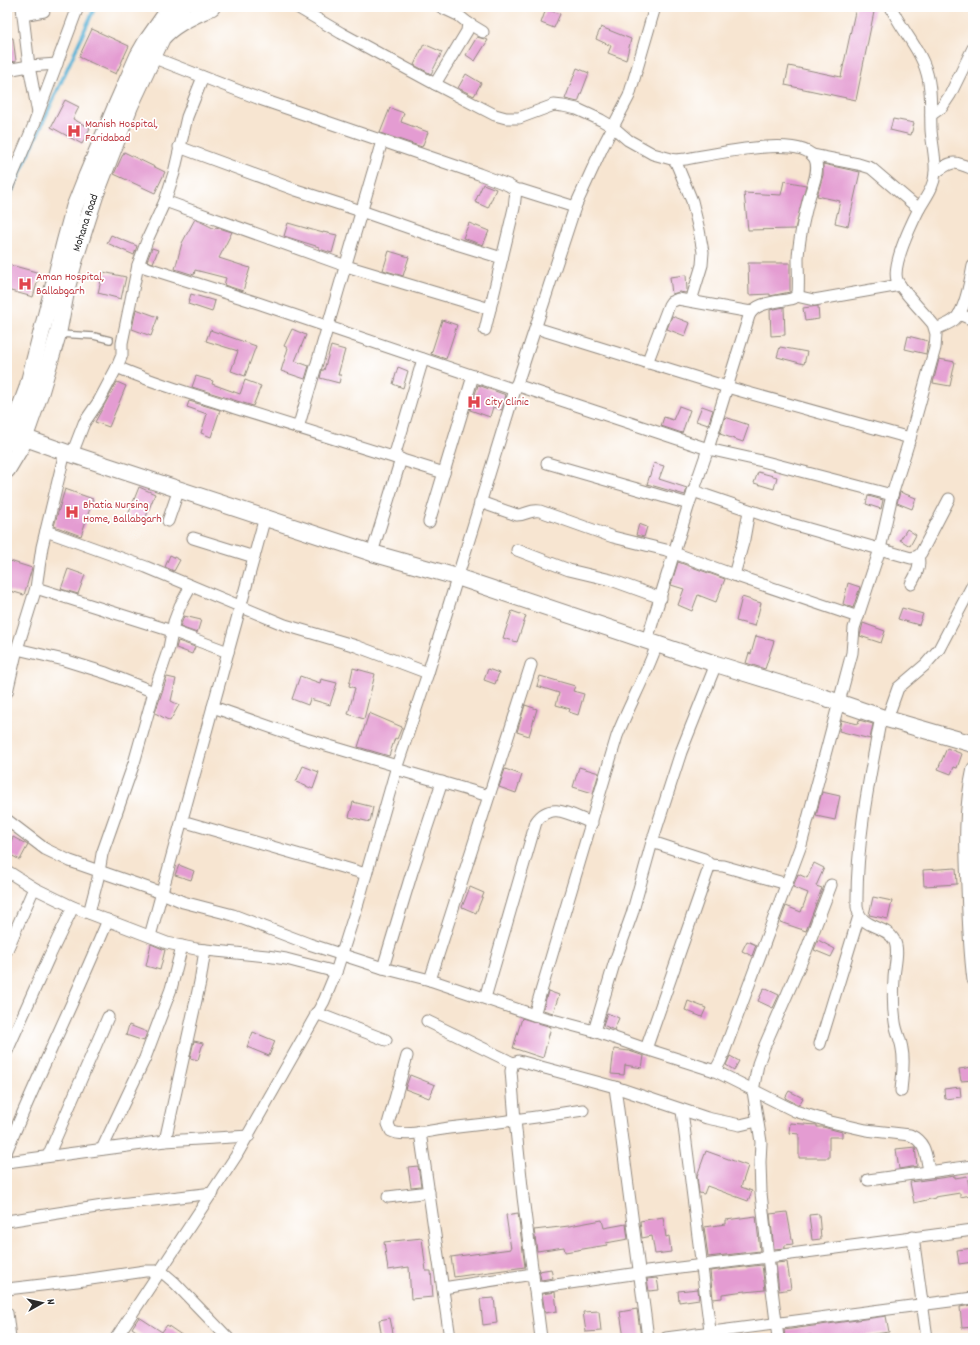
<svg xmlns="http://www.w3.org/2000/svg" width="980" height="1345" font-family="Dekko,sans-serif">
  <rect width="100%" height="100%" fill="#fff"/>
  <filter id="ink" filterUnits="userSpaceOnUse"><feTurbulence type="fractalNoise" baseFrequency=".025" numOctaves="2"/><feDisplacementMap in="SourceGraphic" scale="8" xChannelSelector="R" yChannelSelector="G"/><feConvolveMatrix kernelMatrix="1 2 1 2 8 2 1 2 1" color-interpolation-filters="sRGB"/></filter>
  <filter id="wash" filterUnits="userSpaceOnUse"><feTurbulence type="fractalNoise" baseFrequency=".012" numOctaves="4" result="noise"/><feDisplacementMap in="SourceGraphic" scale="16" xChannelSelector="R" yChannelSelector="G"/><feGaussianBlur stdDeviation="0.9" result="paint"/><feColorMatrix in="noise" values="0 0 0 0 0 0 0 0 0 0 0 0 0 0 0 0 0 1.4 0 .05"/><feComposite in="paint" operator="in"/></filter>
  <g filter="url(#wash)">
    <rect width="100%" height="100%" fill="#f7e5d1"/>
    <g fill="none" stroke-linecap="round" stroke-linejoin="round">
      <polyline stroke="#58b2d6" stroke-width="3.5" points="7,202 95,7"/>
    </g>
    <g id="blocks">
      <g fill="#e49cd2">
        <polygon points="856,7 875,7 856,100 785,85 789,66 841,77"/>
        <polygon points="546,9 560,14 554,28 541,23"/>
        <polygon points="601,27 631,39 626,60 608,53 611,46 596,39"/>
        <polygon points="92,29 129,46 116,74 79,57"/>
        <polygon points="477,37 488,40 475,61 466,55"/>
        <polygon points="7,38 13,38 16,61 7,63"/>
        <polygon points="424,44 442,52 431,74 414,65"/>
        <polygon points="577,68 589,73 578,102 565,99"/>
        <polygon points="466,74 481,83 474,96 458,88"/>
        <polygon points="65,100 79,107 73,119 90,128 82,144 51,127"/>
        <polygon points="390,108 404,113 401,122 428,132 422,147 380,133"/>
        <polygon points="893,119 914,123 911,135 890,130"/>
        <polygon points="124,152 165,172 155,193 114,174"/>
        <polygon points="823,164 860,172 848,226 835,223 840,201 817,196 823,175"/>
        <polygon points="784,181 806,185 795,229 748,230 744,193 781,195"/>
        <polygon points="483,184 496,189 488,208 475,202"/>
        <polygon points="195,219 215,229 216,227 232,232 219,258 250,268 243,291 224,285 226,278 195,270 194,275 175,269 182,243"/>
        <polygon points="288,223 323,233 323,232 337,235 332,253 319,249 319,247 284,236"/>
        <polygon points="469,223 489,231 483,245 463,238"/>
        <polygon points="111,235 137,246 134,255 107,243"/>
        <polygon points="152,248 158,250 153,263 147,261"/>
        <polygon points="389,251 409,257 403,276 383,270"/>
        <polygon points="748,263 790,263 790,292 770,296 770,294 749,295"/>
        <polygon points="7,264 40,273 33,297 7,290"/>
        <polygon points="103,272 126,277 121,299 98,293"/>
        <polygon points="686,275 687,290 686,293 679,292 672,294 670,277"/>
        <polygon points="191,294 215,301 212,312 188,304"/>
        <polygon points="818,306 819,319 805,321 803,308"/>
        <polygon points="784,307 785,335 771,336 770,310"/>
        <polygon points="136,309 158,317 151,336 132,329"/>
        <polygon points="672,316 690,323 685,336 667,329"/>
        <polygon points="442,320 457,325 446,359 431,354"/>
        <polygon points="292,329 306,335 295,361 309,366 305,379 281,371 288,348 284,346"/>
        <polygon points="210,330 256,346 245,376 231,371 238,351 206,341"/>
        <polygon points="908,336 928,341 926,354 905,349"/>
        <polygon points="331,346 345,350 338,375 341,375 339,383 320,378 322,370 324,370"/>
        <polygon points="780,347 807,352 804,364 777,357"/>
        <polygon points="939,359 955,362 950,386 933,383"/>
        <polygon points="398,367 408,371 403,388 393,384"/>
        <polygon points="196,376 213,381 212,384 240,394 245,380 261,386 253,406 192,387"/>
        <polygon points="117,382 126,386 109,427 95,422"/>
        <polygon points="478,385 506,395 502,410 493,407 490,417 470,410"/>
        <polygon points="189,401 220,410 211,437 201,433 207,414 187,407"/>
        <polygon points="679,406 690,410 682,433 661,426 664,417 673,420"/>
        <polygon points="702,406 713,410 708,425 696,421"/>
        <polygon points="725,417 749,425 743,442 720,434"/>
        <polygon points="654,463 664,466 659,479 687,488 685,495 647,484"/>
        <polygon points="758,472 777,477 774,489 754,483"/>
        <polygon points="139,487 155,494 144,522 128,515"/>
        <polygon points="65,489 93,499 81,536 54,526"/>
        <polygon points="900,492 916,498 912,509 897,503"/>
        <polygon points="868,496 883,500 881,509 866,504"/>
        <polygon points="639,524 647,527 644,537 636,535"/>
        <polygon points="907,529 916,535 910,546 900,540"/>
        <polygon points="170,555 180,560 174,571 165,567"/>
        <polygon points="10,561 32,568 24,595 7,590 7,571"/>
        <polygon points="678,562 725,579 716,602 698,595 692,611 678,605 684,589 671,585"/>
        <polygon points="68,569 85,575 78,594 61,589"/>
        <polygon points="848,583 860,587 853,608 843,604"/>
        <polygon points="742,597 761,603 755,626 736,621"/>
        <polygon points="902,608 923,614 919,625 898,619"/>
        <polygon points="512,611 526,616 517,642 503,638"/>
        <polygon points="184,616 201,620 197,633 180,627"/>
        <polygon points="863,623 885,631 881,643 860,636"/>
        <polygon points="756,636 774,641 765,669 746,663 749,653 751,654"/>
        <polygon points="178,641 195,647 192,654 176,648"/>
        <polygon points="353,668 375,674 364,719 348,714 355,688 349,686"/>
        <polygon points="488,669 499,673 495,684 484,680"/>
        <polygon points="300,676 320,683 321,679 337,683 330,705 310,699 308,705 292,699"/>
        <polygon points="540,676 575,686 573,691 584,694 578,715 569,712 570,709 556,705 559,693 537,686"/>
        <polygon points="167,677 176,679 171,701 179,705 170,721 155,713"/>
        <polygon points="525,705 537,709 529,736 517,732"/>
        <polygon points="369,713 402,727 397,739 395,738 389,756 358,747"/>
        <polygon points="841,720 858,724 859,720 873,724 870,739 839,731"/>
        <polygon points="947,748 962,754 957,768 954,767 951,774 938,769"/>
        <polygon points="303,766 319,772 313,789 296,782"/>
        <polygon points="579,767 599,773 593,793 573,787"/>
        <polygon points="505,769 522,775 516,793 499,787"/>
        <polygon points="822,792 840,796 835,820 816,816"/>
        <polygon points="353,802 373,807 370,822 349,817"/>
        <polygon points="13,837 28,845 20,860 7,853 7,850"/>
        <polygon points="814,863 824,868 816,886 822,888 806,931 780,922 786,906 801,912 808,893 793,887 794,884 798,874 807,878"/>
        <polygon points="179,865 194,871 191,880 175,875"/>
        <polygon points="956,868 957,884 924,886 923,870"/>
        <polygon points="470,887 484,893 476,913 462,907"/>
        <polygon points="873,897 892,901 888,919 869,915"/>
        <polygon points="818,940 835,949 831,957 814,950"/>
        <polygon points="747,941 756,945 752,956 742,951"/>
        <polygon points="151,944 165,950 160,970 146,966"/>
        <polygon points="764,988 779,995 773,1008 758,1001"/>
        <polygon points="548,991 559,995 553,1013 543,1010"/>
        <polygon points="688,1001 706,1008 702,1017 685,1010"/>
        <polygon points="607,1013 619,1018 614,1030 603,1025"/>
        <polygon points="522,1018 551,1027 543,1058 513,1048"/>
        <polygon points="129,1025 147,1032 144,1041 126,1035"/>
        <polygon points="253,1032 275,1041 269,1056 247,1047"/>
        <polygon points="194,1041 203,1043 198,1060 190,1058"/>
        <polygon points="614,1049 629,1051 644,1056 642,1068 625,1065 624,1075 611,1074"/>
        <polygon points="730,1056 739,1061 734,1070 726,1065"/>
        <polygon points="973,1067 973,1080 961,1081 959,1069"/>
        <polygon points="410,1075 435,1085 429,1098 405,1089"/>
        <polygon points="960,1087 961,1097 945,1099 944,1089"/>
        <polygon points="789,1091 803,1098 799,1105 785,1098"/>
        <polygon points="790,1123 817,1125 817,1127 823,1127 842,1132 842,1137 829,1137 829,1158 799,1158 799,1134 789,1133"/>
        <polygon points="915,1147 917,1166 899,1169 896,1149"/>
        <polygon points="706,1151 748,1166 741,1187 752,1191 748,1201 707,1186 704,1194 699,1193 697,1176"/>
        <polygon points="418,1166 421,1186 411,1187 408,1167"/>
        <polygon points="955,1176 955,1178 967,1176 971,1195 960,1197 960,1193 935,1197 935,1198 914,1203 910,1182"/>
        <polygon points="787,1212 793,1244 785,1245 785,1248 774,1249 770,1214"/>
        <polygon points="518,1213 525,1267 454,1277 451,1257 511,1249 506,1215"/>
        <polygon points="819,1214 821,1239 812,1240 809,1215"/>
        <polygon points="756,1216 760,1251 708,1257 704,1227 726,1224 726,1220"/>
        <polygon points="663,1217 666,1237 669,1236 671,1252 655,1254 652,1236 642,1238 640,1221"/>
        <polygon points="602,1220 604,1228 626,1224 628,1239 606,1243 607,1245 565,1252 564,1247 537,1251 534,1230 569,1226"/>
        <polygon points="422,1238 426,1271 431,1271 433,1297 411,1299 409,1267 388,1270 384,1242"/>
        <polygon points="973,1248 973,1262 959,1264 957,1250"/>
        <polygon points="787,1262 791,1289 779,1291 776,1263"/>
        <polygon points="762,1265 765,1290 745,1292 745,1291 722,1294 722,1298 713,1299 710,1271"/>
        <polygon points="551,1269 553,1278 541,1280 539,1271"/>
        <polygon points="657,1278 659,1290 649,1291 647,1279"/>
        <polygon points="698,1289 699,1299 679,1302 678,1291"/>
        <polygon points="555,1292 557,1311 545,1313 542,1294"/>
        <polygon points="494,1298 497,1323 483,1325 480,1299"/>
        <polygon points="971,1305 973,1327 962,1328 960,1307"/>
        <polygon points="637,1309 641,1337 624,1338 620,1312"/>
        <polygon points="599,1311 601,1331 586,1332 583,1312"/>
        <polygon points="886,1316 889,1332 861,1336 861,1338 812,1338 811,1335 785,1338 784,1330"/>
        <polygon points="139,1317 162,1332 167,1325 186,1338 146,1338 132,1328"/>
        <polygon points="390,1318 394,1338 382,1338 379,1320"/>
      </g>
    </g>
  </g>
  <g filter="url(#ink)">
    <use href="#blocks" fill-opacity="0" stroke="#91887e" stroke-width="1"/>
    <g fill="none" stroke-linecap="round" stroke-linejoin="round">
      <defs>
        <polyline id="lane" points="59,334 94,336 110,340"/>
        <g id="street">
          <polyline points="22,7 29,66 38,113"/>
          <path d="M 297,7 L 341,33 L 435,84 L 495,115 L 506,118 L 519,118 L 554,105 L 563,106 L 577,109 L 601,120 L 613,127 L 628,140 L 653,154 L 675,160 L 686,159 C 710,155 803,133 815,159 C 820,170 812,187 809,198 C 804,217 799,238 798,258 C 798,270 799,282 798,294 L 794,298 L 791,299 C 778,302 755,302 749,316 L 708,449 L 689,504 L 647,640"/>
          <polyline points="23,15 44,11"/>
          <polyline points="468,23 483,32"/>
          <polyline points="152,57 260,99 479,174 508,185 516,190"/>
          <polyline points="7,70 29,66 57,64"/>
          <polyline points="435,84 467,31 468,23 458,15 441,7"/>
          <polyline points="931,115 942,107 950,95 973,48"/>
          <polyline points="179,147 296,190 361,211 453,243 502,258"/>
          <polyline points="812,155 858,164 871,168 919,209"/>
          <polyline points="675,160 692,201 699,230 703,252 702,265 691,301"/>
          <path d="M 935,173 C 952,160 953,161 973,169"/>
          <polyline points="7,188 33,127 78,7"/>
          <polyline points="165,201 346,266 490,309"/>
          <polyline points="138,265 258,303 515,390"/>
          <polyline points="796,296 814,300 900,285"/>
          <polyline points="959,314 973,320"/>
          <polyline points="536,328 727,387 910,438"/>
          <path d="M 936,329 C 942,326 950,324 955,319 C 966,310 970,280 973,266"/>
          <polyline points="485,330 514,208 516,190 521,190 575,207"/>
          <polyline points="647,363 669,305 671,302 678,299 751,312"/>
          <path d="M 117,367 C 155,384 196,395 235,408 C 305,430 375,451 444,473"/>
          <polyline points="516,385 708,449 762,461 892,495"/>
          <polyline points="298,428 382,141"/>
          <polyline points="72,454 84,423 99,401 117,367 122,355 122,343 138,265 148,238 165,201 174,173 187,117 203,77"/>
          <polyline points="394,457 423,359"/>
          <polyline points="547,463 689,504"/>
          <polyline points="693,491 781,521 911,558 918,556 921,553 949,499"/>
          <path d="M 480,502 L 517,515 C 527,515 530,509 540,511 L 613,537 L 666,550 L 734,575 L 858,617"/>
          <polyline points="168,521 179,489"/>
          <polyline points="429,522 473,376"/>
          <polyline points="46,531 146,567 285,625 356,646 428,673"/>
          <polyline points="193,538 254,557"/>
          <polyline points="517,550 569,570 611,580 661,598"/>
          <polyline points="372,553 401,459"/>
          <polyline points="734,575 744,539 749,511"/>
          <path d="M 911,584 C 916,575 921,567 918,556"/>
          <polyline points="36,588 172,631 228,652"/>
          <polyline points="17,649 64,660 106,673 154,692"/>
          <polyline points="7,692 17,649 36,588 42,547 65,452"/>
          <polyline points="213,707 299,737 397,766"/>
          <path d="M 881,717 C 869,780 856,843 857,907 C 861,930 885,924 894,940 C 900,950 894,968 894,979 C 893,993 893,1008 895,1022 C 896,1031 901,1040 902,1049 C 905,1062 902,1077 901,1091"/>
          <polyline points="887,719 898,688 925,665 939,649 973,584"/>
          <path d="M 973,768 C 964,809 965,844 967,886 C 968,917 969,949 973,980"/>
          <polyline points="396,769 489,796"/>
          <path d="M 7,820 L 45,849 L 70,861 L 162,893 L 183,902 L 233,915 L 309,944 L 383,968 L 430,980 L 534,1015 L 594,1031 L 646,1049 L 715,1071 L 795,1111 L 831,1122 L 866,1130 L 910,1135 C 926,1142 926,1156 929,1171"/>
          <polyline points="182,821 366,874"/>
          <polyline points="710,865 723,866 787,884"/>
          <polyline points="7,871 34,888 73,907 167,943 196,949 267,956 286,959 336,972"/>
          <polyline points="89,913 98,878 102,854 134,763 154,692 169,648 174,622 180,606 191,586"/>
          <polyline points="150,936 265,517"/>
          <polyline points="7,950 34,888"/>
          <polyline points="383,968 412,872 442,782"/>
          <polyline points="430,980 531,665"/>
          <path d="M 485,998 L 536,822 C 551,800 572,816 592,823"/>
          <polyline points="316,1013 386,1040"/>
          <path d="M 534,1015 L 617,736 C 629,705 646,676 657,644"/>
          <polyline points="427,1021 513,1063"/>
          <polyline points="594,1031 614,964 632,914 652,842 681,752 716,664"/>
          <polyline points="820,1044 859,916"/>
          <polyline points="646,1049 710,865 704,859 652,842"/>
          <polyline points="7,1051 49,957 73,907"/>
          <path d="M 407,1056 L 388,1124 L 391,1131 C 403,1138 434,1130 449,1128 C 494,1123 539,1117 583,1110"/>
          <path d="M 715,1071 L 721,1060 L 740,1009 L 801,845 L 852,653 L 854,628 L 880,549 L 892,495 L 910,438 L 935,348 L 936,334 L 933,324 C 925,314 901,290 897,280 C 892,265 911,225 918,211 C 925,198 934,188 935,173 C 936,159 932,144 931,130 C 930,106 933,85 923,62 C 915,43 899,26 891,7"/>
          <polyline points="615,1087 648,1338"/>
          <polyline points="682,1111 711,1338"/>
          <polyline points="420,1132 450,1338"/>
          <polyline points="165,1141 200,982 205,950"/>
          <polyline points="102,1149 145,1058 171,989 182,946"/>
          <path d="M 7,1150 C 39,1073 76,997 108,920"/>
          <polyline points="48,1156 108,1017"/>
          <polyline points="7,1162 165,1141 249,1136"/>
          <polyline points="868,1180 973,1166"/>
          <polyline points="388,1197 429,1192"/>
          <polyline points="7,1221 103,1206 213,1193"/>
          <polyline points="913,1237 927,1338"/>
          <polyline points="443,1288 533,1274"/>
          <polyline points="535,1288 639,1273 768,1257 973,1230"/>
          <polyline points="7,1289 77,1281 145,1271 161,1271 175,1283 228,1338"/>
          <polyline points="7,1313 10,1338"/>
          <polyline points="116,1338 236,1156 324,1001 336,972 358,903 397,766 428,673 515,390 575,207 602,148 629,96 655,7"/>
          <polyline points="541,1338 523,1197 515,1120 511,1071 513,1063 519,1061 615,1087 707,1118 740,1125 757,1121"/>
          <polyline points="666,1338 973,1298"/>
          <polyline points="778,1338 768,1257 761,1193 760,1162 761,1142 753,1091 758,1064 765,1045 806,951 831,885"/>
        </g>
        <g id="secondary">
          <polyline points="11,433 65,452 372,553 457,577 716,664 823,697 887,719 973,744"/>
          <polyline points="7,443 27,389 65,241 74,208 87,175 116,106 138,56 146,42 165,15 182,7"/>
          <path d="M 7,470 L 22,445 L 41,391 L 58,334 L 67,287 L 74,262 L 95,196 L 130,106 L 162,38 C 175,23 194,16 212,7"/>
        </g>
      </defs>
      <use href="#lane" stroke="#91887e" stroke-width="8"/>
      <use href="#street" stroke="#91887e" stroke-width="13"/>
      <use href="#secondary" stroke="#91887e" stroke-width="18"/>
      <use href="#lane" stroke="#fff" stroke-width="5.5"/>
      <use href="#street" stroke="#fff" stroke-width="11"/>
      <use href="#secondary" stroke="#fff" stroke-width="16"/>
    </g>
  </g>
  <defs>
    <symbol id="hospital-bare" viewBox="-9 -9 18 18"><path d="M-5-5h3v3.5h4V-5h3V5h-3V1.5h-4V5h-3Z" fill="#e0444e" stroke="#fff" stroke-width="2.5" paint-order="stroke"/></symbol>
  </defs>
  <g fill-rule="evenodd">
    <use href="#hospital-bare" x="64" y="121" width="20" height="20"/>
    <use href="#hospital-bare" x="15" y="274" width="20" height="20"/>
    <use href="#hospital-bare" x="464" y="392" width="20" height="20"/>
    <use href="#hospital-bare" x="62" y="502" width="20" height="20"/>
  </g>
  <g text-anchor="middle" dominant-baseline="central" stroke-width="3.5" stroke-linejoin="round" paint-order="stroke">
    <g font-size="12" fill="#be3a42" stroke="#fff" text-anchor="start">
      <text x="85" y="124">Manish Hospital,<tspan x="85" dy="14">Faridabad</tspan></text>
      <text x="36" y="277">Aman Hospital,<tspan x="36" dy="14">Ballabgarh</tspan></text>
      <text x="485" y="402">City Clinic</text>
      <text x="83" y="505">Bhatia Nursing<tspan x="83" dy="14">Home, Ballabgarh</tspan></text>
    </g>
    <g font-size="12" fill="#2b2b2b" stroke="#fff">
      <text transform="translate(86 223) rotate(-72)">Mohana Road</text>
    </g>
  </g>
  <rect width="980" height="1345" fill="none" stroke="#fff" stroke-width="24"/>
  <g transform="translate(42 1303) rotate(82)" stroke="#ffffff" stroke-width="3" paint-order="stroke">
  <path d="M0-3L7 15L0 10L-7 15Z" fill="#2b2b2b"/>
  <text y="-6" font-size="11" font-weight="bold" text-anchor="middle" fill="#2b2b2b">N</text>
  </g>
</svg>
